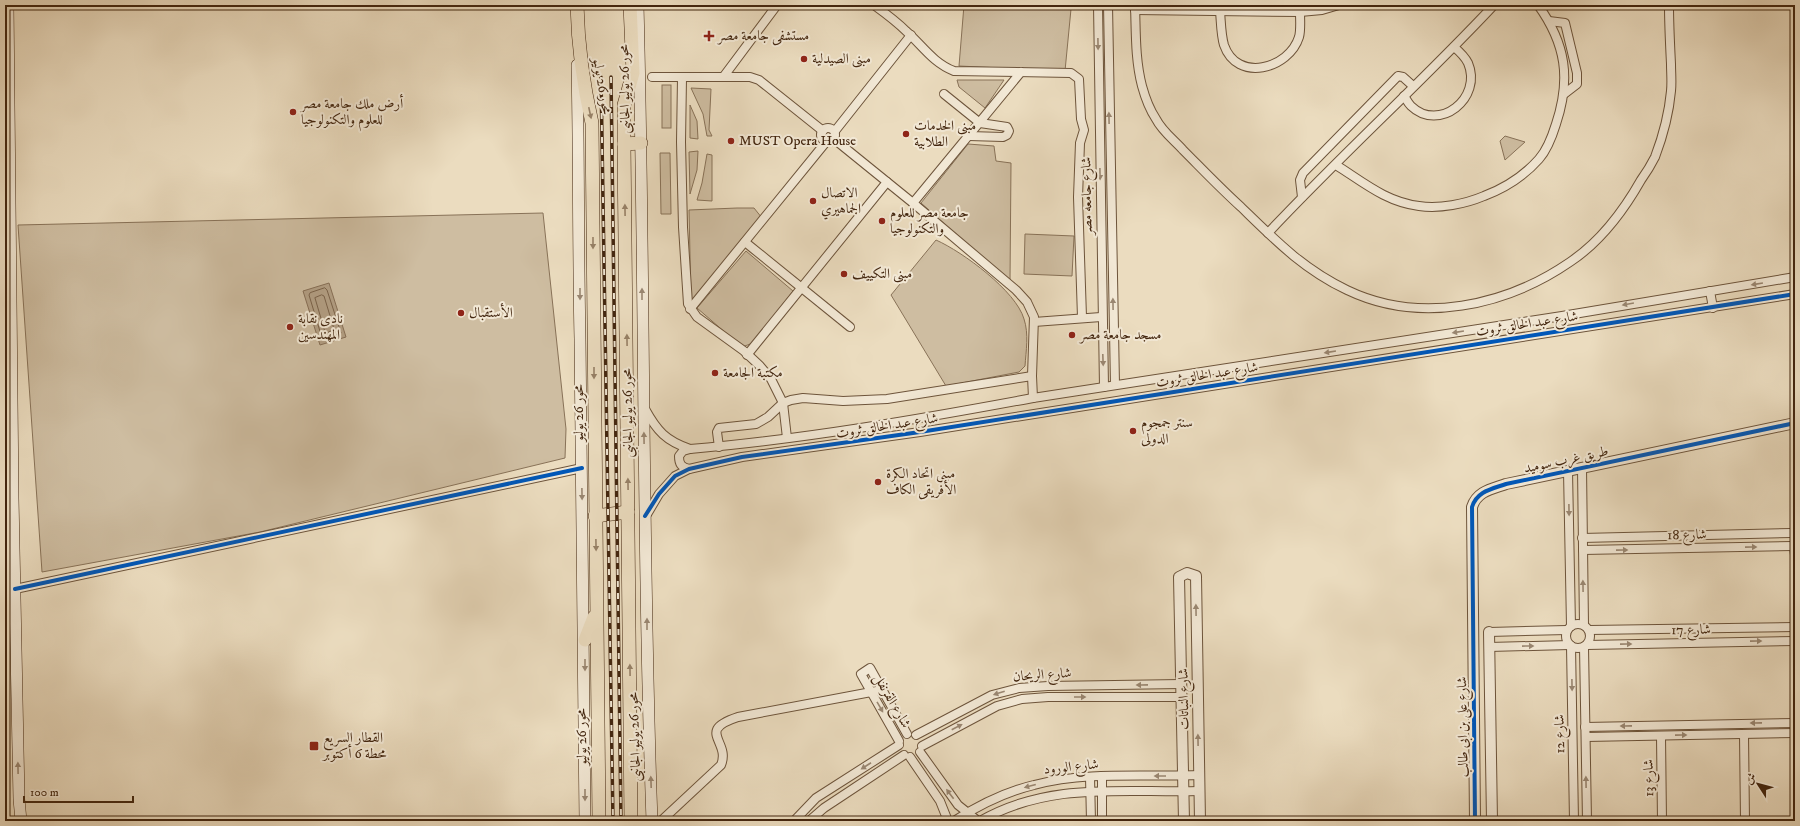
<svg xmlns="http://www.w3.org/2000/svg" width="1800" height="826" font-family="'IM FELL DW Pica',Amiri,serif">
  <rect width="100%" height="100%" fill="#ebdcbf"/>
  <filter id="stains"><feTurbulence type="fractalNoise" baseFrequency=".005" numOctaves="4"/><feColorMatrix values="0 0 0 0 .2 0 0 0 0 .09 0 0 0 0 .02 0 0 0 .5 -.17"/></filter>
  <radialGradient id="worn" r=".72"><stop offset=".6" stop-color="#630" stop-opacity="0"/><stop offset="1" stop-color="#630" stop-opacity=".3"/></radialGradient>
  <g fill="#cebda1" stroke="#887258">
    <polygon points="964,5 1071,9 1065,71 959,66"/>
    <polygon points="957,80 1004,80 985,108 959,87"/>
    <rect x="662" y="85" width="9" height="43"/>
    <polygon points="691,88 711,89 709,130 712,136 707,136 703,114"/>
    <polygon points="690,105 697,121 698,139 690,138"/>
    <polygon points="1505,136 1525,142 1505,160 1500,141"/>
    <polygon points="968,144 994,146 996,161 1011,163 1010,282 921,203"/>
    <polygon points="698,151 697,170 690,194 689,152"/>
    <polygon points="660,153 670,153 671,214 661,214"/>
    <polygon points="707,154 712,155 712,201 697,200 702,183"/>
    <polygon points="737,208 754,208 762,218 693,302 691,301 689,210"/>
    <polygon points="543,213 566,429 565,458 260,532 42,572 18,225"/>
    <polygon points="1025,234 1074,236 1072,276 1024,274"/>
    <path d="M 936,240 C 963,252 1016,291 1024,319 C 1029,334 1026,351 1025,366 L 1019,372 L 946,386 L 891,295 Z"/>
    <polygon points="746,251 793,291 753,343 742,347 697,308"/>
  </g>
  <polygon fill="#b29e83" stroke="#866e55" points="329,283 346,337 320,345 303,291"/>
  <g fill="none" stroke-linecap="round" stroke-linejoin="round">
    <g stroke="#7a6249" stroke-width="1">
      <polygon points="325,288 327,290 341,333 339,334 324,339 322,338 309,295 310,293"/>
      <polygon points="322,295 324,296 334,329 327,333 325,332 315,298"/>
    </g>
    <defs>
      <g id="minor">
        <path d="M 874,5 C 885,13 896,21 906,31 C 922,45 933,63 954,71 L 1071,73 L 1079,79 L 1081,119 L 1084,130 L 1080,143 L 1078,197 L 1082,317"/>
        <polyline points="1098,5 1104,387"/>
        <polyline points="1108,5 1115,385"/>
        <path d="M 1135,5 C 1136,32 1135,59 1142,86 C 1145,97 1150,110 1156,119 C 1162,131 1174,140 1183,150 C 1202,169 1221,189 1241,207 C 1275,240 1303,269 1347,290 C 1420,325 1506,306 1570,262 C 1600,242 1624,210 1641,180 C 1646,173 1651,165 1655,157 C 1663,136 1669,113 1671,91 C 1672,82 1671,73 1671,64 C 1670,44 1669,25 1669,5"/>
        <polyline points="1135,10 1300,12 1322,10 1339,5"/>
        <path d="M 1220,11 C 1221,22 1221,35 1224,45 C 1237,83 1289,69 1299,37 C 1301,30 1300,20 1300,12"/>
        <polyline points="1549,21 1565,23 1577,73 1577,84 1564,94"/>
        <polyline points="724,76 777,5"/>
        <polyline points="652,77 750,77 759,80 823,131"/>
        <polyline points="682,78 681,142 683,227 688,304 697,317 744,351 760,366 771,379 783,403 787,438"/>
        <polyline points="944,94 980,123 1007,127 1009,131 1007,135 1003,137 969,136"/>
        <path d="M 1404,96 C 1406,99 1408,103 1411,106 C 1439,133 1483,98 1468,63 C 1465,57 1460,52 1454,47"/>
        <circle cx="828" cy="135" r="7"/>
        <polyline points="835,131 911,35"/>
        <polyline points="834,139 913,203 1016,290 1027,302 1034,317 1032,376 1033,398"/>
        <path d="M 1336,165 C 1363,182 1386,202 1419,206 C 1440,209 1465,204 1484,196 C 1505,188 1524,176 1539,159 C 1547,150 1552,137 1556,124 C 1571,79 1566,44 1538,5"/>
        <polyline points="1302,197 1300,180 1303,173 1398,76 1403,77 1413,86"/>
        <polyline points="913,203 1021,72"/>
        <path d="M 1268,233 C 1341,155 1421,83 1494,5"/>
        <polyline points="745,242 850,327"/>
        <polyline points="1710,291 1713,308"/>
        <polyline points="690,309 826,142"/>
        <polyline points="1034,322 1101,317"/>
        <polyline points="747,355 887,182"/>
        <path d="M 645,409 C 657,431 666,441 690,449 C 805,439 920,419 1033,398 L 1562,316 L 1795,277"/>
        <polyline points="719,447 717,432 719,428 756,424 768,417 783,403 791,400 803,398 843,401 887,399 1032,376"/>
        <polyline points="1582,468 1584,625"/>
        <path d="M 689,469 C 681,467 679,464 679,456 L 683,451 L 690,449"/>
        <polyline points="1568,471 1571,626"/>
        <polyline points="646,516 659,494 675,476 689,469 742,457 920,432 1795,294"/>
        <polyline points="1582,538 1791,533"/>
        <polyline points="1794,547 1795,555"/>
        <polyline points="1583,550 1792,546"/>
        <polyline points="15,589 582,468"/>
        <circle cx="1578" cy="636" r="12"/>
        <polyline points="1589,630 1795,627"/>
        <polyline points="1489,632 1567,630"/>
        <polyline points="1587,645 1795,641"/>
        <polyline points="1571,646 1574,821"/>
        <polyline points="1489,647 1570,645"/>
        <polyline points="1584,647 1587,821"/>
        <polyline points="1585,727 1795,723"/>
        <polyline points="1744,734 1745,821"/>
        <polyline points="916,735 992,695 1019,688 1048,686 1181,684"/>
        <polyline points="1661,736 1662,821"/>
        <polyline points="1586,737 1795,733"/>
        <polyline points="899,741 861,674 870,668 907,734"/>
        <polyline points="922,746 997,706 1022,699 1048,697 1181,697"/>
        <polyline points="920,752 958,805 978,821"/>
        <polyline points="910,757 940,801 948,821"/>
        <polyline points="1102,776 1102,821"/>
        <polyline points="1090,777 1091,821"/>
        <path d="M 661,821 L 721,765 C 731,741 695,731 738,717 L 882,690"/>
        <polyline points="794,821 816,798 899,745"/>
        <polyline points="809,821 824,808 904,755"/>
        <path d="M 954,821 C 979,805 1005,792 1034,785 C 1086,771 1145,777 1199,775"/>
        <path d="M 980,821 C 1050,781 1123,793 1199,791"/>
      </g>
      <g id="tertiary">
        <polyline points="1489,632 1492,821"/>
        <polyline points="1184,821 1179,577 1187,573 1196,576 1200,821"/>
        <path d="M 1475,821 L 1472,507 C 1477,491 1492,489 1506,484 L 1795,423"/>
      </g>
      <g id="secondary">
        <polyline points="8,5 13,498 19,799 21,821"/>
        <path d="M 638,5 C 645,277 642,549 652,821"/>
        <path d="M 577,65 C 579,156 578,247 580,339 C 583,499 584,660 585,821"/>
      </g>
      <g id="trunk">
        <path d="M 577,5 C 578,45 583,84 592,123 L 599,821"/>
        <polyline points="630,5 633,73 624,105 624,144 631,821"/>
        <polyline points="624,144 641,143"/>
        <polyline points="595,516 628,512"/>
        <polyline points="585,640 594,617"/>
      </g>
    </defs>
    <use href="#minor" stroke="#6d543b" stroke-width="10"/>
    <use href="#tertiary" stroke="#6d543b" stroke-width="12"/>
    <use href="#secondary" stroke="#43260f" stroke-width="12"/>
    <use href="#trunk" stroke="#43260f" stroke-width="14"/>
    <use href="#minor" stroke="#f2e8d5" stroke-width="8"/>
    <use href="#tertiary" stroke="#f2e8d5" stroke-width="10"/>
    <use href="#secondary" stroke="#f2e8d5" stroke-width="11"/>
    <use href="#trunk" stroke="#ebdcbf" stroke-width="13"/>
    <defs>
      <g id="rail">
        <polyline points="601,77 613,821"/>
        <polyline points="611,77 621,821"/>
      </g>
    </defs>
    <use href="#rail" stroke="#43260f" stroke-width="3.5"/>
    <use href="#rail" stroke="#f2e8d5" stroke-width="2" stroke-dasharray="6" stroke-linecap="butt"/>
    <defs>
      <g id="cycleway">
        <polyline points="645,516 659,494 675,476 689,469 742,457 920,432 1795,294"/>
        <polyline points="15,589 582,468"/>
        <path d="M 1475,821 L 1472,507 C 1477,491 1492,489 1506,484 L 1795,423"/>
      </g>
    </defs>
    <use href="#cycleway" stroke="#f2e8d5" stroke-width="6"/>
    <use href="#cycleway" stroke="#0057b8" stroke-width="4"/>
  </g>
  <defs><path id="oneway-solid" d="M-6-.8H1V-3.2L6.5 0L1 3.2V.8H-6Z"/></defs>
  <g fill="#9a8772">
    <use href="#oneway-solid" transform="translate(1098 44) rotate(89)"/>
    <use href="#oneway-solid" transform="translate(1109 118) rotate(-91)"/>
    <use href="#oneway-solid" transform="translate(1100 174) rotate(89)"/>
    <use href="#oneway-solid" transform="translate(1757 284) rotate(171)"/>
    <use href="#oneway-solid" transform="translate(580 294) rotate(90)"/>
    <use href="#oneway-solid" transform="translate(642 294) rotate(-90)"/>
    <use href="#oneway-solid" transform="translate(1113 304) rotate(-91)"/>
    <use href="#oneway-solid" transform="translate(1628 304) rotate(170)"/>
    <use href="#oneway-solid" transform="translate(1458 332) rotate(171)"/>
    <use href="#oneway-solid" transform="translate(1330 352) rotate(171)"/>
    <use href="#oneway-solid" transform="translate(1103 360) rotate(88)"/>
    <use href="#oneway-solid" transform="translate(644 438) rotate(-91)"/>
    <use href="#oneway-solid" transform="translate(582 494) rotate(89)"/>
    <use href="#oneway-solid" transform="translate(1569 510) rotate(89)"/>
    <use href="#oneway-solid" transform="translate(1751 547) rotate(-1)"/>
    <use href="#oneway-solid" transform="translate(1622 550) rotate(-1)"/>
    <use href="#oneway-solid" transform="translate(1583 586) rotate(-91)"/>
    <use href="#oneway-solid" transform="translate(1196 610) rotate(-91)"/>
    <use href="#oneway-solid" transform="translate(647 624) rotate(-90)"/>
    <use href="#oneway-solid" transform="translate(1756 641) rotate(-1)"/>
    <use href="#oneway-solid" transform="translate(1626 644) rotate(-1)"/>
    <use href="#oneway-solid" transform="translate(1528 646) rotate(-1)"/>
    <use href="#oneway-solid" transform="translate(585 665) rotate(90)"/>
    <use href="#oneway-solid" transform="translate(1142 685) rotate(179)"/>
    <use href="#oneway-solid" transform="translate(1572 685) rotate(89)"/>
    <use href="#oneway-solid" transform="translate(999 693) rotate(163)"/>
    <use href="#oneway-solid" transform="translate(1080 697)"/>
    <use href="#oneway-solid" transform="translate(880 707) rotate(60)"/>
    <use href="#oneway-solid" transform="translate(1756 723) rotate(179)"/>
    <use href="#oneway-solid" transform="translate(1626 726) rotate(179)"/>
    <use href="#oneway-solid" transform="translate(957 727) rotate(-28)"/>
    <use href="#oneway-solid" transform="translate(1681 735) rotate(-1)"/>
    <use href="#oneway-solid" transform="translate(1198 740) rotate(-91)"/>
    <use href="#oneway-solid" transform="translate(866 766) rotate(147)"/>
    <use href="#oneway-solid" transform="translate(18 768) rotate(-91)"/>
    <use href="#oneway-solid" transform="translate(1160 776) rotate(180)"/>
    <use href="#oneway-solid" transform="translate(651 782) rotate(-92)"/>
    <use href="#oneway-solid" transform="translate(1586 782) rotate(-91)"/>
    <use href="#oneway-solid" transform="translate(1030 786) rotate(165)"/>
    <use href="#oneway-solid" transform="translate(950 794) rotate(-127)"/>
    <use href="#oneway-solid" transform="translate(585 795) rotate(90)"/>
  </g>
  <g fill="#978167">
    <use href="#oneway-solid" transform="translate(590 113) rotate(78)"/>
    <use href="#oneway-solid" transform="translate(625 210) rotate(-91)"/>
    <use href="#oneway-solid" transform="translate(593 243) rotate(90)"/>
    <use href="#oneway-solid" transform="translate(627 340) rotate(-91)"/>
    <use href="#oneway-solid" transform="translate(594 373) rotate(90)"/>
    <use href="#oneway-solid" transform="translate(628 484) rotate(-91)"/>
    <use href="#oneway-solid" transform="translate(596 545) rotate(89)"/>
    <use href="#oneway-solid" transform="translate(630 670) rotate(-91)"/>
  </g>
  <g fill="#8f2418" stroke="#f2e8d5" stroke-width="1.5">
    <path d="M707 30h4v4h4v4h-4v4h-4v-4h-4v-4h4z"/>
    <circle cx="804" cy="59" r="4"/>
    <circle cx="293" cy="112" r="4"/>
    <circle cx="906" cy="134" r="4"/>
    <circle cx="731" cy="141" r="4"/>
    <circle cx="813" cy="201" r="4"/>
    <circle cx="882" cy="221" r="4"/>
    <circle cx="844" cy="274" r="4"/>
    <circle cx="461" cy="313" r="4"/>
    <circle cx="290" cy="327" r="4"/>
    <circle cx="1072" cy="335" r="4"/>
    <circle cx="715" cy="373" r="4"/>
    <circle cx="1133" cy="431" r="4"/>
    <circle cx="878" cy="482" r="4"/>
    <rect x="309" y="741" width="10" height="10" rx="2"/>
  </g>
  <g text-anchor="middle" dominant-baseline="central" stroke-width="4" stroke-linejoin="round" paint-order="stroke">
    <g font-size="14" fill="#43260f" stroke="#f2e8d5" text-anchor="start">
      <text x="718" y="36">مستشفى جامعة مصر</text>
      <text x="812" y="59">مبنى الصيدلية</text>
      <text x="301" y="104">أرض ملك جامعة مصر<tspan x="301" dy="16">للعلوم والتكنولوجيا</tspan></text>
      <text x="914" y="126">مبنى الخدمات<tspan x="914" dy="16">الطلابية</tspan></text>
      <text x="739" y="141">MUST Opera House</text>
      <text x="821" y="193">الاتصال<tspan x="821" dy="16">الجماهيري</tspan></text>
      <text x="890" y="213">جامعة مصر للعلوم<tspan x="890" dy="16">والتكنولوجيا</tspan></text>
      <text x="852" y="274">مبنى التكييف</text>
      <text x="469" y="313">الأستقبال</text>
      <text x="298" y="319">نادى نقابة<tspan x="298" dy="16">المهندسين</tspan></text>
      <text x="1080" y="335">مسجد جامعة مصر</text>
      <text x="723" y="373">مكتبة الجامعة</text>
      <text x="1141" y="423">سنتر جمجوم<tspan x="1141" dy="16">الدولى</tspan></text>
      <text x="886" y="474">مبنى اتحاد الكرة<tspan x="886" dy="16">الأفريقى الكاف</tspan></text>
      <text x="323" y="738">القطار السريع<tspan x="323" dy="16">محطة 6 أكتوبر</tspan></text>
    </g>
    <g font-size="14" fill="#43260f" stroke="#f2e8d5">
      <text transform="translate(602 86) rotate(80)">محور 26 يوليو</text>
      <text transform="translate(625 89) rotate(-91)">محور 26 يوليو الجانبى</text>
      <text transform="translate(1087 196) rotate(-91)">شارع جامعه مصر</text>
      <text transform="translate(1527 324) rotate(-9)">شارع عبد الخالق ثروت</text>
      <text transform="translate(1207 375) rotate(-9)">شارع عبد الخالق ثروت</text>
      <text transform="translate(579 413) rotate(-90)">محور 26 يوليو</text>
      <text transform="translate(628 413) rotate(-91)">محور 26 يوليو الجانبى</text>
      <text transform="translate(887 426) rotate(-9)">شارع عبد الخالق ثروت</text>
      <text transform="translate(1566 460) rotate(-12)">طريق غرب سوميد</text>
      <text transform="translate(1687 535) rotate(-1)">شارع 18</text>
      <text transform="translate(1691 630) rotate(-1)">شارع 17</text>
      <text transform="translate(1042 675) rotate(-4)">شارع الريحان</text>
      <text transform="translate(1184 699) rotate(-91)">شارع النباتات</text>
      <text transform="translate(892 701) rotate(60)">شارع القرنفل</text>
      <text transform="translate(1463 727) rotate(-91)">شارع على بن ابى طالب</text>
      <text transform="translate(1560 734) rotate(-91)">شارع 12</text>
      <text transform="translate(582 737) rotate(-91)">محور 26 يوليو</text>
      <text transform="translate(635 737) rotate(-92)">محور 26 يوليو الجانبى</text>
      <text transform="translate(1071 767) rotate(-6)">شارع الورود</text>
      <text transform="translate(1649 778) rotate(-91)">شارع 13</text>
    </g>
  </g>
  <rect width="1800" height="826" fill="none" stroke="#ebdcbf" stroke-width="20"/>
  <rect x="6" y="6" width="1788" height="814" fill="none" stroke="#43260f" stroke-width="2"/>
  <rect x="10" y="10" width="1780" height="806" fill="none" stroke="#43260f"/>
  <g transform="translate(1758 784) rotate(306)" stroke="#f2e8d5" stroke-width="3" paint-order="stroke">
  <path d="M0-3L7 15L0 10L-7 15Z" fill="#43260f"/>
  <text y="-6" font-size="11" font-weight="bold" text-anchor="middle" fill="#43260f">ش</text>
  </g>
  <path d="M24 796v6h109v-6" fill="none" stroke="#43260f" stroke-width="2"/>
  <text x="30" y="796" font-size="12" fill="#43260f" stroke="#f2e8d5" stroke-width="3" paint-order="stroke">100 m</text>
  <rect width="100%" height="100%" filter="url(#stains)"/>
  <rect width="100%" height="100%" fill="url(#worn)"/>
</svg>
